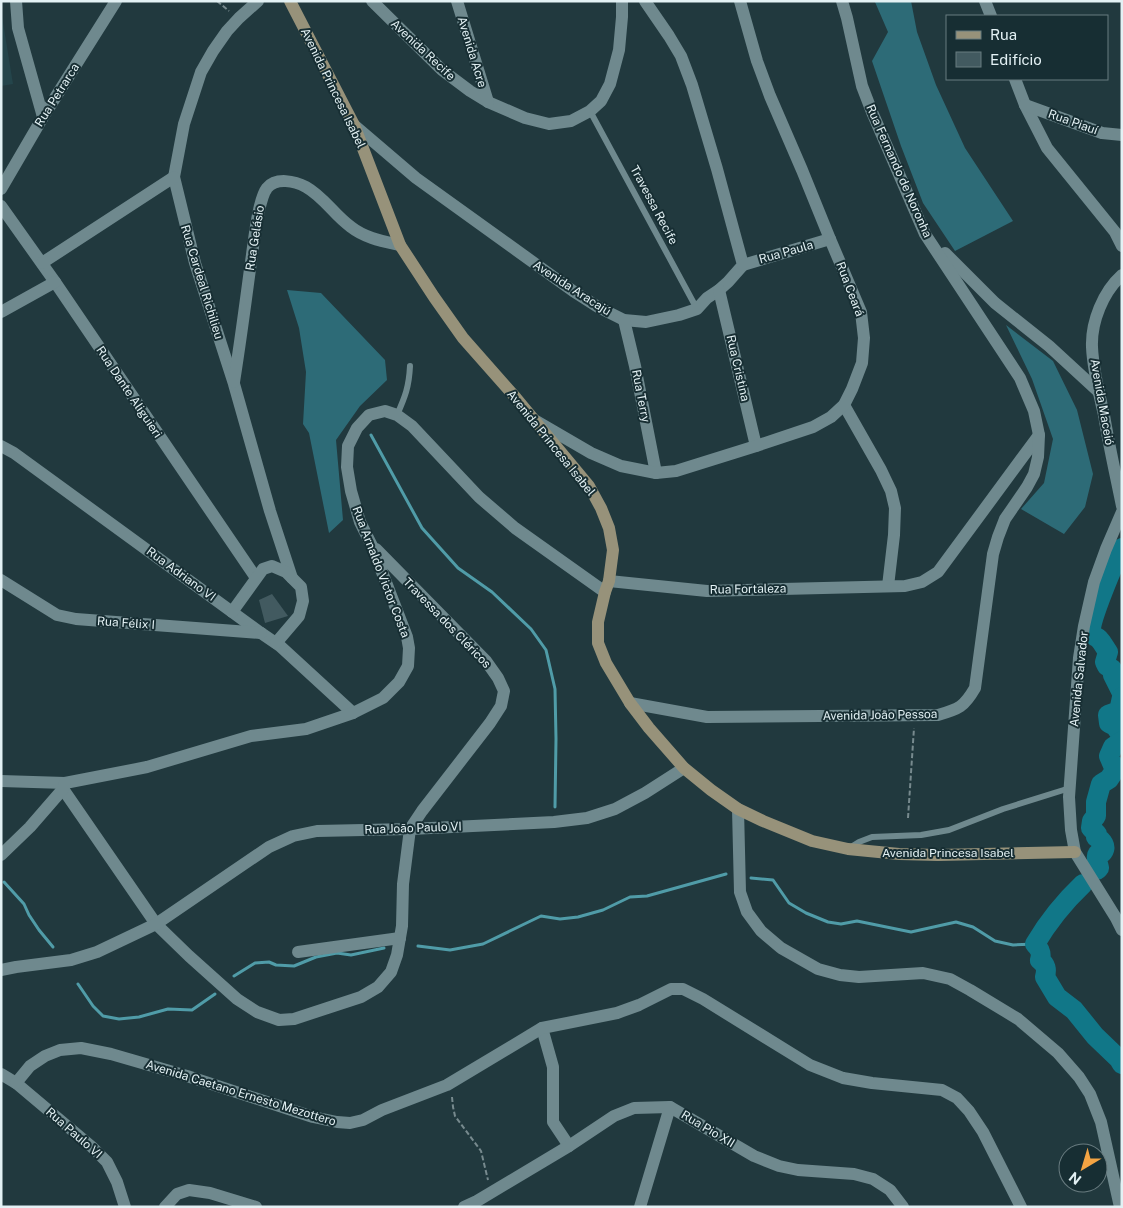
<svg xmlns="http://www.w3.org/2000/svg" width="1123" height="1208" font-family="'Public Sans',sans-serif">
  <rect width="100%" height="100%" fill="#21393e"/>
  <polygon fill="#24454b" points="1,10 13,84 1,86"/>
  <g fill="#2d6b77">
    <polygon points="864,1 911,1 917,32 936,85 965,148 1013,221 955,251 923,203 901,146 872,61 888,32 875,2"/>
    <polygon points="287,290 321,293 385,360 387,380 360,406 336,440 343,520 329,533 309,433 303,424 306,372 299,328"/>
    <polygon points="1006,325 1053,361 1077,410 1093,474 1085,507 1064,534 1021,509 1044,483 1053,439 1032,379"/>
  </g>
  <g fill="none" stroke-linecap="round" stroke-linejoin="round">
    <g stroke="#509ca8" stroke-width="3">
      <polyline points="371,435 422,528 458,568 492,592 531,629 546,650 555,689 556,739 555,807"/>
      <polyline points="751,878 773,880 789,903 806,913 828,922 841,924 857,921 911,932 956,922 973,927 995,941 1013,945 1035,944"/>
      <polyline points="4,882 24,904 29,915 39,930 53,947"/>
      <polyline points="418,946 450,950 483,944 541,916 560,919 578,917 603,910 630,897 647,896 726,874"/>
      <polyline points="234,976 255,963 269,962 276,965 294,966 316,957 337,953 351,955 384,948"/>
      <polyline points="78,984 93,1006 103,1016 119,1019 139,1017 168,1009 192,1010 215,994"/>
    </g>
    <g stroke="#178" stroke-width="20">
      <path d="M 1122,548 C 1116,558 1088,624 1091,632 C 1092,636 1096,636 1099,639 C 1103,643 1105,648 1108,652 L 1105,662 L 1107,666 L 1112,669 L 1113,675 L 1122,693"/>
      <polyline points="1122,697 1119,711 1108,715 1109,723 1115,726 1122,736"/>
      <path d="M 1097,870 L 1099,868 C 1098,862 1094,855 1100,852 L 1102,853 C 1108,847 1102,840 1096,837 L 1097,834 L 1091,828 L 1092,821 L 1096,816 L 1096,802 L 1101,784 L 1109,779 L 1115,770 L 1109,756 L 1113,747 L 1122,741"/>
      <path d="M 1083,884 C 1064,902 1048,922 1035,944 C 1040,949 1042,953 1040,960 C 1046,965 1047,969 1045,977 L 1057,997 L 1074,1010 L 1095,1036 L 1119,1059 L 1122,1064"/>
    </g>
  </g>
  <polygon fill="#425a60" points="272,594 288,616 265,623 259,600"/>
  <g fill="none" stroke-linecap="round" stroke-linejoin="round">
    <g stroke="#778a8e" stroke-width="2" stroke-dasharray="5 2.5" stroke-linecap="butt">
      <polyline points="217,1 229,11"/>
      <polyline points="908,818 914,728"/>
      <polyline points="452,1097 453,1107 455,1116 481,1151 488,1180"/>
    </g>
    <g stroke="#6f898e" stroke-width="6">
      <polyline points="590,111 697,309"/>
      <path d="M 397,415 C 405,397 409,387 410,366"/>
      <polyline points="851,847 859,842 872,837 921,835 949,830 1003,809 1070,788"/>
    </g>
    <g stroke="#6f898e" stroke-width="12">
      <polyline points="16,1 18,28 43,117"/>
      <polyline points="258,1 239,18 227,31 213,51 201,72 184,124 174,177 195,263 234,384 270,511 292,578"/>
      <polyline points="372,1 442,70 470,91 488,102 525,118 549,124 571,121 590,111 601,101 610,84 619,50 622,17 622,1"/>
      <polyline points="457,1 488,102"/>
      <polyline points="985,1 991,16"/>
      <polyline points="1015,79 1025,105 1047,148 1115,232 1122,246"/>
      <polyline points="1025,105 1102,133 1122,135"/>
      <polyline points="354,125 416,178 573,291 598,307 624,320 646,322 679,315 697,309 707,298 719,290 728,282 743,265 717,169 692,85 681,56 669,36 645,1"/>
      <polyline points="1,189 43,117 116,1"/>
      <polyline points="1,206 55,282 256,578"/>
      <polyline points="945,253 995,303 1049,346 1099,392"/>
      <polyline points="42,263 174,177"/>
      <polyline points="743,265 830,239"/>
      <path d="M 1122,275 C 1103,292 1091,322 1092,347 C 1093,370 1099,393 1104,415 C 1109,446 1116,476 1122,506"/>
      <polyline points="719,290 756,446"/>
      <polyline points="1,312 55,282"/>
      <polyline points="624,320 635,366 656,473"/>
      <path d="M 234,382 C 240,344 245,307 250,269 C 253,251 257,201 267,188 C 276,177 295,181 306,187 C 324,197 334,215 351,227 C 365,238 382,241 400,245"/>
      <polyline points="844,405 881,470 891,491 895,508 894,535 888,586"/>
      <polyline points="536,421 591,453 621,466 656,473 676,471 756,446 813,427 831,417 844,405 852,389 862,363 864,338 861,312 830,239 802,170 770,96 757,61 740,1"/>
      <polyline points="1,446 14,453 261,633 280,646 353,713"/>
      <polyline points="1122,512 1106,549 1094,582 1084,626 1079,658 1069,797 1071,830 1075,852 1116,918 1122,930"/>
      <polyline points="1,580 57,615 76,619 261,633"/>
      <polyline points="609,581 707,591 905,586 922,582 938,572 1039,435"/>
      <polyline points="232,612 263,569 272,566 286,572 301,587 303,601 299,616 276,643"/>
      <path d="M 630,703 L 707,717 L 938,715 C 959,709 964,707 975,688 L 993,554 L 998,537 L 1005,519 L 1027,487 L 1034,474 L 1038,457 L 1039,435 L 1034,411 L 1020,378 L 925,234 L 872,112 L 862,86 L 847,18 L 842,1"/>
      <polyline points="1,781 65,783 147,767 251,736 306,729 353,713 383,698 399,682 408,666 409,648 407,637 372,546 360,522 351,491 347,467 348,446 357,428 369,415 385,411 397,415 412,426 479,497 515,528 605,592"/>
      <polyline points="63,789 156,924 189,956 237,999 257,1012 279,1020 294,1019 361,997 378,987 391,972 397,955 402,926 403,884 410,829 422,811 490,723 501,706 504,691 498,678 486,661 376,549"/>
      <polyline points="738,809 740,892 747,912 761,931 781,948 818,969 840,975 859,977 923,973 950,979 970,990 1018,1019 1058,1053 1079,1077 1090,1094 1101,1122 1120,1207"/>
      <polyline points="1,855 30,827 63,789 65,783"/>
      <polyline points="298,952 400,938"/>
      <polyline points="1,970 16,967 71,960 97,952 156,924 269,847 293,836 317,831 410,829 554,822 587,818 615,809 645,793 684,768"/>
      <polyline points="542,1028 553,1067 553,1122 569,1146"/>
      <polyline points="1,1074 16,1083 92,1147 107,1162 117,1182 125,1207"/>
      <polyline points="16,1083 30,1066 45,1056 60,1050 81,1048 111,1054 187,1076 313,1117 337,1122 350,1123 363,1120 382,1110 447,1085 542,1028 617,1013 639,1005 671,989 683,989 703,999 810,1065 843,1078 872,1083 942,1090 957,1098 969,1111 983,1132 1021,1207"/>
      <polyline points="165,1207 177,1194 189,1190 210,1193 256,1207"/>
      <polyline points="464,1207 477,1201 569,1146 614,1116 634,1108 670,1107 754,1156 779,1166 798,1170 854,1174 873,1179 890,1190 903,1207"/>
      <polyline points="640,1207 670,1107"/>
    </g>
    <polyline stroke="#97927a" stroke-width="12" points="290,1 354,125 400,245 434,297 463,338 516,398 589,486 601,508 609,528 613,550 609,581 605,592 598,622 598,643 606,663 630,703 649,728 684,768 711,790 738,809 763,821 812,841 848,849 899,854 938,855 1075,852"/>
  </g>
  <g text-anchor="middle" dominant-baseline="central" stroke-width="4" stroke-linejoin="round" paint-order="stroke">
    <g font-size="12" fill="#e3f1f4" stroke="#172e33">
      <text transform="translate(423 50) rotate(43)">Avenida Recife</text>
      <text transform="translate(472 52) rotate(73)">Avenida Acre</text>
      <text transform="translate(333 88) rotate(64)">Avenida Princesa Isabel</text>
      <text transform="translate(57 95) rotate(-58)">Rua Petrarca</text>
      <text transform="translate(1073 122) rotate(20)">Rua Piauí</text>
      <text transform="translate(899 171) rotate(66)">Rua Fernando de Noronha</text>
      <text transform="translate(654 205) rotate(62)">Travessa Recife</text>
      <text transform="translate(255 238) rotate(-81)">Rua Gelásio</text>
      <text transform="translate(786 252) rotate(-16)">Rua Paula</text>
      <text transform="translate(202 282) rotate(73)">Rua Cardeal Richilieu</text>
      <text transform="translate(572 288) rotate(33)">Avenida Aracajú</text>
      <text transform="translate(850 289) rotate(69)">Rua Ceará</text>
      <text transform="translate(738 368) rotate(77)">Rua Cristina</text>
      <text transform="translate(129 392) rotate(56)">Rua Dante Aliguieri</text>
      <text transform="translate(641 396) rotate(79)">Rua Terry</text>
      <text transform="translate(1102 402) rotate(80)">Avenida Maceió</text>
      <text transform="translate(551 443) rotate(51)">Avenida Princesa Isabel</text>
      <text transform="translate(381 572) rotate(69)">Rua Arnaldo Victor Costa</text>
      <text transform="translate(181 574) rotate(36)">Rua Adriano VI</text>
      <text transform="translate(748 589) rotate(-1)">Rua Fortaleza</text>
      <text transform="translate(126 623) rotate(4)">Rua Félix I</text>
      <text transform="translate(447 623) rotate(46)">Travessa dos Cléricos</text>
      <text transform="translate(1079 679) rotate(-84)">Avenida Salvador</text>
      <text transform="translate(880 715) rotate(-1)">Avenida João Pessoa</text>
      <text transform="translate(413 828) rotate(-2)">Rua João Paulo VI</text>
      <text x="948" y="853">Avenida Princesa Isabel</text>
      <text transform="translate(241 1093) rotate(17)">Avenida Caetano Ernesto Mezottero</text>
      <text transform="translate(708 1129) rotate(31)">Rua Pio XII</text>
      <text transform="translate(74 1133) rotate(41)">Rua Paulo VI</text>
    </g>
  </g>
  <rect width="1123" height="1208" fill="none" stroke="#e3f1f4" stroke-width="5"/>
  <rect x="946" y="15" width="162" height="65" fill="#172e33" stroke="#697c80"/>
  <rect x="956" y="31" width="25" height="8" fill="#97927a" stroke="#697c80"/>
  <text x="990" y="40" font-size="15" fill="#e3f1f4">Rua</text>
  <rect x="956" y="52" width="25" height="15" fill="#425a60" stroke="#697c80"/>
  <text x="990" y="65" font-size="15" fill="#e3f1f4">Edifício</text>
  <g transform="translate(1083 1168) rotate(218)"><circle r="24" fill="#172e33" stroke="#697c80"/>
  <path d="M0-4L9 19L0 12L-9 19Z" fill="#f4a443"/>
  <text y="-8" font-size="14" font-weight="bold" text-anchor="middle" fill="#e3f1f4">N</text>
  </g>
</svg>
